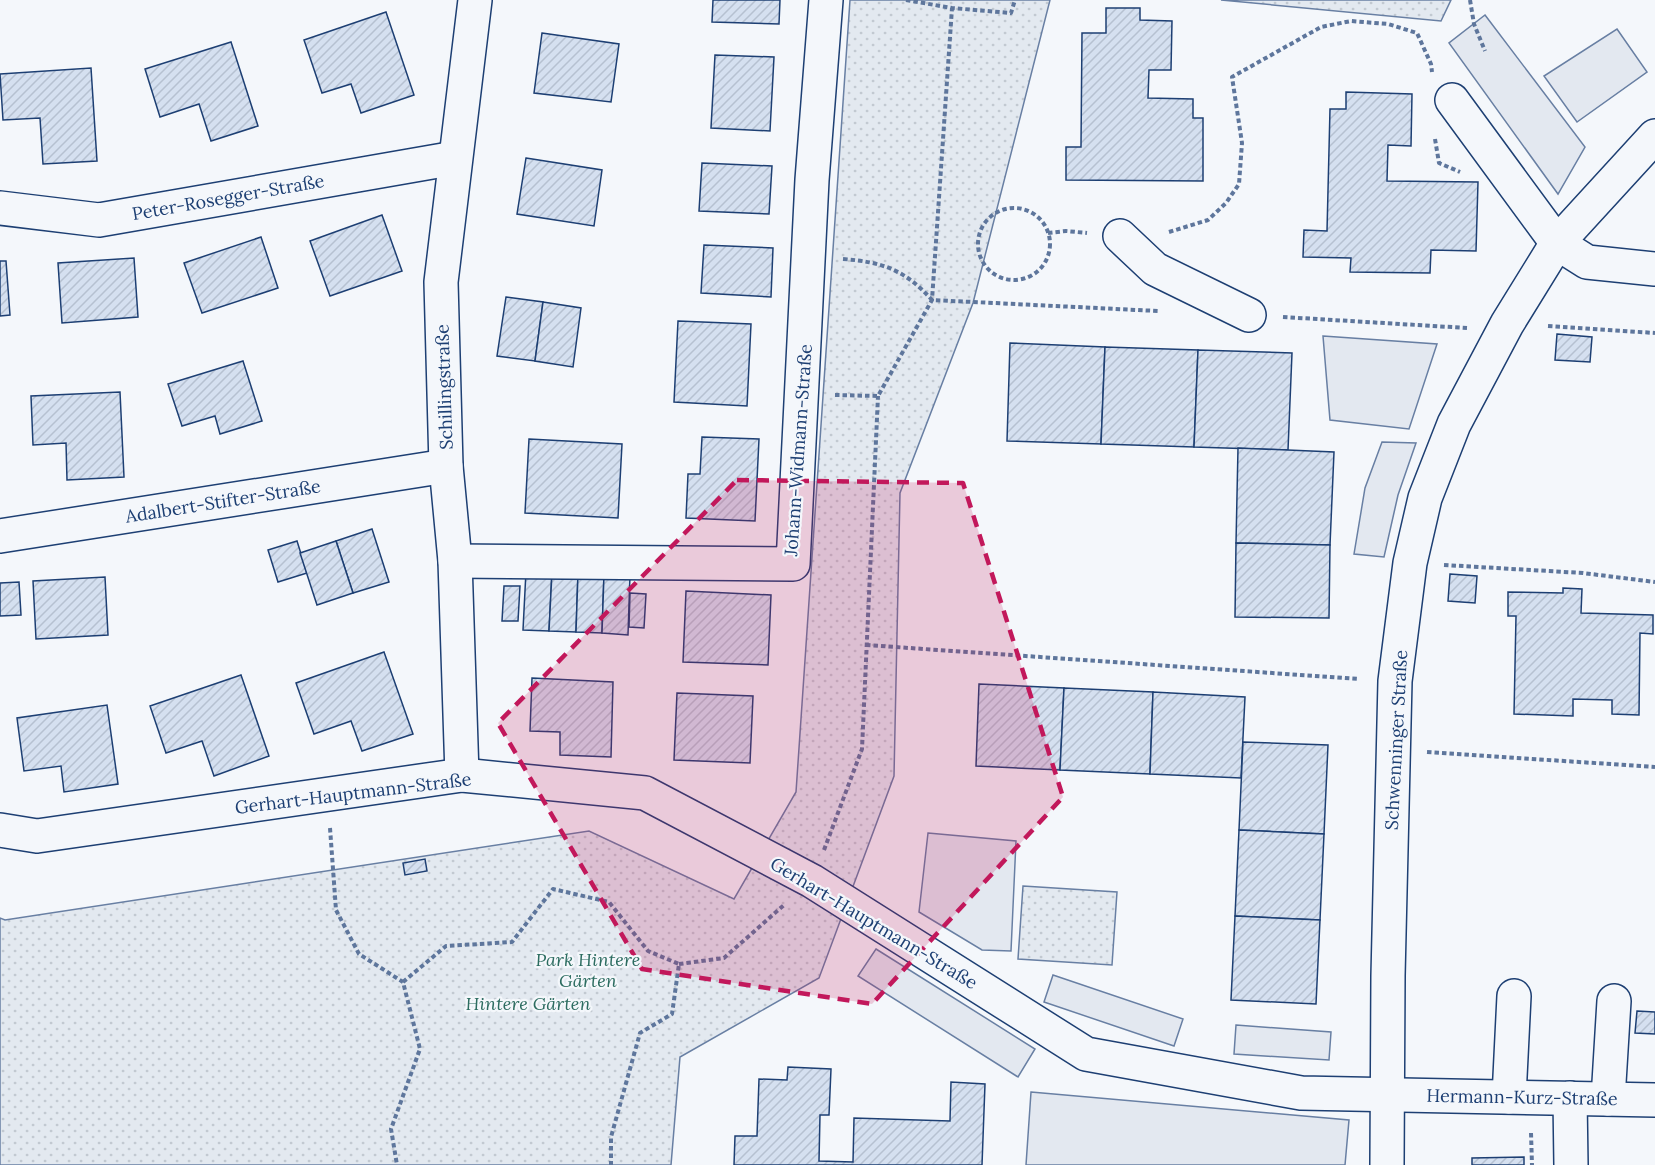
<svg xmlns="http://www.w3.org/2000/svg" width="1655" height="1165" font-family="Lora,serif">
  <defs>
    <pattern id="park-dots" width="8" height="8" patternUnits="userSpaceOnUse" patternTransform="scale(1.5)"><rect width="8" height="8" fill="#e3e9f0"/><path d="M2 2h.1M6 6h.1" fill="none" stroke="#c2c9d1" stroke-width="1.8" stroke-linecap="round"/></pattern>
    <pattern id="building-hatch" width="6" height="6" patternUnits="userSpaceOnUse" patternTransform="scale(1.5)"><rect width="6" height="6" fill="#d5e0f0"/><path d="M-1 1l2-2M0 6l6-6M5 7l2-2" fill="none" stroke="#b6c1d1"/></pattern>
  </defs>
  <rect width="100%" height="100%" fill="#f4f7fb"/>
  <g fill="url(#park-dots)" stroke="#687fa3" stroke-width="1.5">
    <polygon points="850,0 1050,0 973,303 900,493 894,776 819,978 680,1057 671,1165 0,1165 0,918 5,920 589,831 734,899 796,792"/>
    <polygon points="1221,0 1451,0 1441,21"/>
    <polygon points="1023,886 1117,892 1112,965 1018,959"/>
  </g>
  <g fill="#e3e8f0" stroke="#687fa3" stroke-width="1.5">
    <polygon points="1485,15 1585,147 1558,194 1449,43"/>
    <polygon points="1617,29 1647,72 1577,122 1544,76"/>
    <polygon points="1323,336 1437,344 1409,429 1330,420"/>
    <polygon points="1382,442 1416,443 1398,495 1384,557 1354,554 1365,488"/>
    <polygon points="928,833 1016,841 1011,951 982,950 919,912"/>
    <polygon points="876,949 1035,1049 1018,1077 858,976"/>
    <polygon points="1053,975 1183,1019 1174,1046 1044,1002"/>
    <polygon points="1236,1025 1331,1032 1329,1060 1234,1054"/>
    <polygon points="1031,1092 1349,1120 1345,1165 1026,1165"/>
  </g>
  <g fill="url(#building-hatch)" stroke="#1d3f73" stroke-width="1.5">
    <polygon points="713,0 780,0 779,24 712,22"/>
    <polygon points="1106,8 1140,8 1140,20 1172,21 1171,70 1149,70 1148,98 1193,99 1193,118 1203,118 1203,181 1066,180 1066,147 1081,147 1082,33 1106,33"/>
    <polygon points="386,12 414,95 361,113 351,84 322,93 304,40"/>
    <polygon points="542,33 619,44 611,102 534,93"/>
    <polygon points="231,42 258,126 211,141 199,104 160,117 145,69"/>
    <polygon points="715,55 774,57 770,131 711,128"/>
    <polygon points="91,68 97,161 43,164 40,118 3,120 0,74"/>
    <polygon points="1346,92 1412,94 1411,146 1388,145 1387,181 1478,182 1476,251 1431,250 1430,273 1350,272 1351,258 1303,257 1304,230 1327,231 1330,109 1346,109"/>
    <polygon points="526,158 602,170 594,226 517,214"/>
    <polygon points="702,163 772,166 769,214 699,211"/>
    <polygon points="382,215 402,271 330,296 310,241"/>
    <polygon points="261,237 278,288 202,313 184,263"/>
    <polygon points="704,245 773,248 771,297 701,293"/>
    <polygon points="134,258 138,317 62,323 58,263"/>
    <polygon points="0,261 6,261 10,315 0,316"/>
    <polygon points="506,297 543,302 535,361 497,356"/>
    <polygon points="543,302 581,308 573,367 535,361"/>
    <polygon points="678,321 751,324 747,406 674,402"/>
    <polygon points="1557,334 1592,337 1590,362 1555,360"/>
    <polygon points="1010,343 1105,347 1101,444 1007,441"/>
    <polygon points="1105,347 1198,350 1194,447 1101,444"/>
    <polygon points="1198,350 1292,353 1288,450 1194,447"/>
    <polygon points="243,361 262,421 220,434 215,416 182,426 168,384"/>
    <polygon points="120,392 124,477 67,480 66,443 33,445 31,396"/>
    <polygon points="702,437 759,439 755,521 686,518 688,474 700,474"/>
    <polygon points="529,439 622,444 618,518 525,513"/>
    <polygon points="1238,448 1334,452 1330,545 1236,543"/>
    <polygon points="372,529 389,582 353,593 336,541"/>
    <polygon points="297,541 307,573 278,582 268,550"/>
    <polygon points="336,541 353,593 317,605 300,553"/>
    <polygon points="1236,543 1330,545 1329,618 1235,617"/>
    <polygon points="526,571 552,572 549,631 523,630"/>
    <polygon points="552,572 578,573 576,632 549,631"/>
    <polygon points="578,573 604,574 602,633 576,632"/>
    <polygon points="604,574 630,575 628,635 602,633"/>
    <polygon points="1450,574 1477,576 1475,603 1448,601"/>
    <polygon points="105,577 108,635 36,639 33,581"/>
    <polygon points="19,582 21,615 0,616 0,583"/>
    <polygon points="504,586 520,586 518,621 502,621"/>
    <polygon points="1563,588 1582,589 1581,613 1653,615 1653,634 1640,633 1639,715 1612,714 1612,700 1573,699 1573,716 1514,714 1516,616 1508,616 1508,592 1563,593"/>
    <polygon points="686,591 771,595 768,665 683,662"/>
    <polygon points="630,593 646,594 644,628 629,627"/>
    <polygon points="384,652 413,734 362,751 351,721 314,734 296,683"/>
    <polygon points="241,675 269,756 214,776 202,741 166,753 150,706"/>
    <polygon points="532,678 613,682 611,757 560,755 560,732 530,731"/>
    <polygon points="979,684 1064,688 1060,770 976,766"/>
    <polygon points="1064,688 1153,692 1150,774 1060,770"/>
    <polygon points="1153,692 1245,697 1241,778 1150,774"/>
    <polygon points="677,693 753,696 750,763 674,760"/>
    <polygon points="107,705 118,784 64,792 61,766 24,771 17,718"/>
    <polygon points="1243,742 1328,745 1324,834 1239,830"/>
    <polygon points="1239,830 1324,834 1320,920 1235,916"/>
    <polygon points="425,859 427,871 405,875 403,863"/>
    <polygon points="1235,916 1320,920 1316,1004 1231,1000"/>
    <polygon points="1637,1011 1655,1012 1655,1034 1635,1033"/>
    <polygon points="788,1067 831,1069 829,1115 820,1115 819,1161 853,1162 854,1118 950,1121 951,1082 985,1084 982,1165 734,1165 735,1136 757,1136 759,1079 787,1080"/>
    <polygon points="1524,1157 1524,1165 1472,1165 1472,1158"/>
  </g>
  <g fill="none" stroke-linecap="round" stroke-linejoin="round">
    <defs>
      <g id="minor">
        <polyline points="1452,100 1557,243 1587,262 1655,269"/>
        <polyline points="0,208 99,220 455,158"/>
        <polyline points="1120,236 1155,269 1249,315"/>
        <polyline points="0,536 446,466"/>
        <polyline points="455,561 793,564 812,180 826,0"/>
        <polyline points="462,775 455,561 446,466 441,282 475,0"/>
        <polyline points="0,830 37,836 462,775 645,793 812,881 1086,1054 1301,1093 1655,1100"/>
        <polyline points="1509,1097 1514,996"/>
        <polyline points="1570,1098 1571,1165"/>
        <polyline points="1608,1099 1614,1001"/>
        <polyline points="1387,1165 1388,976 1395,681 1410,563 1425,498 1454,424 1507,324 1557,243 1655,136"/>
      </g>
    </defs>
    <use href="#minor" stroke="#1d3f73" stroke-width="36"/>
    <g stroke="#5e769c" stroke-width="4" stroke-dasharray="4.5 3" stroke-linecap="butt">
      <polyline points="906,0 952,8 1011,13 1015,0"/>
      <polyline points="1470,0 1474,24 1485,51"/>
      <polyline points="1435,139 1439,163 1460,172"/>
      <circle cx="1014" cy="244" r="36"/>
      <polyline points="1169,232 1208,220 1226,203 1239,184 1242,143 1232,77 1321,27 1351,21 1388,24 1417,33 1431,64 1432,72"/>
      <polyline points="1048,233 1066,231 1087,233"/>
      <path d="M 843,259 C 883,262 905,270 932,300 L 1158,311"/>
      <polyline points="1283,317 1467,328"/>
      <polyline points="1548,326 1655,333"/>
      <polyline points="835,395 878,396 932,300 952,8"/>
      <polyline points="1444,565 1583,573 1655,582"/>
      <polyline points="866,645 1359,679"/>
      <polyline points="1427,752 1655,767"/>
      <polyline points="330,828 336,910 359,954 403,982 420,1049 391,1129 397,1165"/>
      <polyline points="824,850 862,749 878,396"/>
      <polyline points="679,964 724,958 784,905"/>
      <polyline points="403,982 446,946 512,942 553,889 609,902 648,951 679,964 672,1014 640,1033 611,1137 611,1165"/>
      <polyline points="1531,1133 1532,1165"/>
    </g>
    <use href="#minor" stroke="#f4f7fb" stroke-width="33"/>
  </g>
  <path fill="#c2185b" fill-opacity="0.2" stroke="#c2185b" stroke-width="4.5" stroke-dasharray="12 8" stroke-linejoin="round" d="M 737,480 L 963,483 L 1063,797 L 872,1004 L 642,969 L 498,723 Z"/>
  <g text-anchor="middle" dominant-baseline="central" stroke-width="4.5" stroke-linejoin="round" paint-order="stroke">
    <g font-size="18" fill="#1d3f73" stroke="#f4f7fb">
      <text transform="translate(228 197) rotate(-10)">Peter-Rosegger-Straße</text>
      <text transform="translate(444 387) rotate(-92)">Schillingstraße</text>
      <text transform="translate(798 450) rotate(-86)">Johann-Widmann-Straße</text>
      <text transform="translate(223 501) rotate(-9)">Adalbert-Stifter-Straße</text>
      <text transform="translate(1396 740) rotate(-87)">Schwenninger Straße</text>
      <text transform="translate(353 793) rotate(-7)">Gerhart-Hauptmann-Straße</text>
      <text transform="translate(874 923) rotate(31)">Gerhart-Hauptmann-Straße</text>
      <text transform="translate(1522 1097) rotate(1)">Hermann-Kurz-Straße</text>
    </g>
    <g font-size="18" font-style="italic" fill="#2c6c60" stroke="#f4f7fb">
      <text x="588" y="959">Park Hintere<tspan x="588" dy="21">Gärten</tspan></text>
      <text x="528" y="1003">Hintere Gärten</text>
    </g>
  </g>
</svg>
